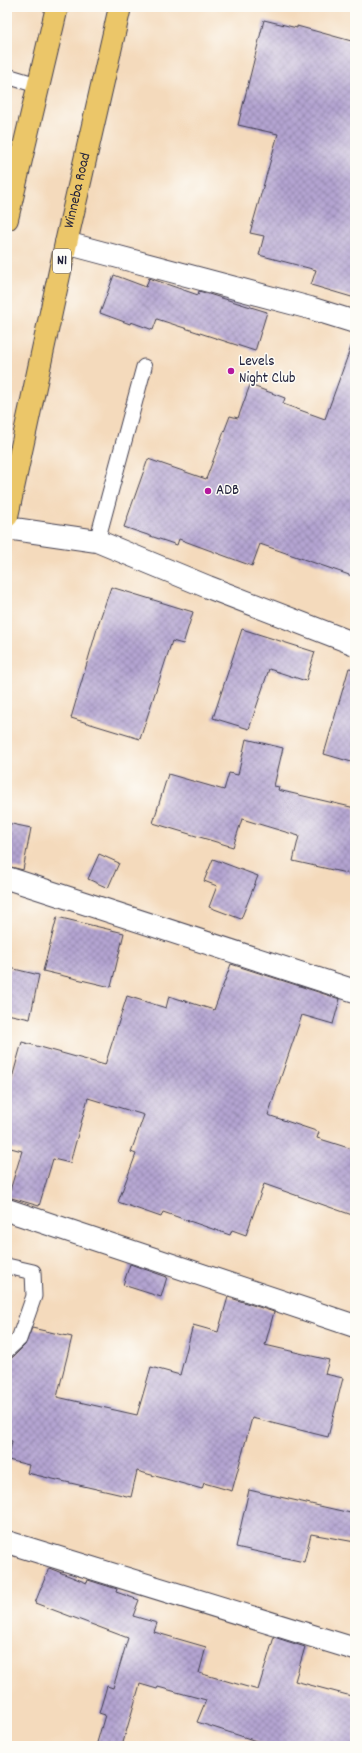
<svg xmlns="http://www.w3.org/2000/svg" width="362" height="1753" font-family="Dekko,sans-serif">
  <defs>
    <pattern id="building-cross-hatch" width="8" height="8" patternUnits="userSpaceOnUse"><rect width="8" height="8" fill="#b4a4d1"/><path d="M0 0l8 8M0 8l8-8" fill="none" stroke="#9285ab"/></pattern>
  </defs>
  <rect width="100%" height="100%" fill="#fdfcf7"/>
  <filter id="ink" filterUnits="userSpaceOnUse"><feTurbulence type="fractalNoise" baseFrequency=".025" numOctaves="2"/><feDisplacementMap in="SourceGraphic" scale="8" xChannelSelector="R" yChannelSelector="G"/><feConvolveMatrix kernelMatrix="1 2 1 2 8 2 1 2 1" color-interpolation-filters="sRGB"/></filter>
  <filter id="wash" filterUnits="userSpaceOnUse"><feTurbulence type="fractalNoise" baseFrequency=".012" numOctaves="4" result="noise"/><feDisplacementMap in="SourceGraphic" scale="16" xChannelSelector="R" yChannelSelector="G"/><feGaussianBlur stdDeviation="0.9" result="paint"/><feColorMatrix in="noise" values="0 0 0 0 0 0 0 0 0 0 0 0 0 0 0 0 0 1.4 0 .05"/><feComposite in="paint" operator="in"/></filter>
  <g filter="url(#wash)">
    <rect width="100%" height="100%" fill="#f4dabc"/>
    <g id="blocks">
      <g fill="url(#building-cross-hatch)">
        <polygon points="264,20 297,28 297,26 355,42 355,298 311,285 316,270 259,255 264,236 250,233 278,134 238,125"/>
        <polygon points="114,275 146,287 149,278 198,295 199,291 267,312 255,351 157,319 153,330 131,322 130,324 100,313"/>
        <polygon points="352,344 355,344 355,577 260,544 252,566 179,539 177,545 124,527 148,459 206,479 230,416 238,418 250,385 285,398 283,404 325,419"/>
        <polygon points="111,587 193,612 183,644 172,641 140,739 71,718 99,622"/>
        <polygon points="242,629 315,652 306,681 269,669 249,729 213,718"/>
        <polygon points="349,668 355,669 355,763 324,754"/>
        <polygon points="246,739 283,748 274,786 279,787 278,790 355,808 355,875 293,861 299,836 242,819 233,847 153,823 168,774 224,790 229,773 238,775"/>
        <polygon points="7,823 31,828 23,870 7,866"/>
        <polygon points="99,854 119,863 108,888 88,879"/>
        <polygon points="213,859 258,876 241,919 209,907 217,886 204,881"/>
        <polygon points="57,917 124,933 111,987 43,971"/>
        <polygon points="231,964 340,999 333,1024 302,1015 268,1115 319,1132 317,1138 355,1150 355,1216 264,1184 246,1235 232,1230 230,1235 163,1212 161,1217 118,1202 136,1154 131,1152 144,1115 88,1098 70,1163 53,1159 39,1206 8,1197 22,1151 7,1147 7,1096 22,1042 105,1065 127,996 166,1008 169,996 214,1010"/>
        <polygon points="10,968 39,975 30,1019 7,1014 7,983"/>
        <polygon points="130,1264 167,1277 161,1297 123,1285"/>
        <polygon points="228,1297 274,1312 265,1345 329,1360 325,1374 343,1378 328,1437 252,1418 232,1491 204,1483 202,1489 137,1471 131,1497 27,1473 29,1465 8,1460 12,1441 7,1440 7,1359 13,1357 25,1345 32,1328 72,1337 57,1397 137,1415 151,1367 180,1375 193,1325 218,1332"/>
        <polygon points="249,1490 355,1514 355,1542 311,1534 304,1562 236,1547"/>
        <polygon points="49,1568 87,1583 88,1580 117,1589 116,1592 139,1600 133,1616 157,1623 154,1632 206,1647 199,1673 258,1690 274,1637 305,1647 295,1681 355,1697 355,1746 272,1746 197,1722 206,1700 158,1687 157,1689 140,1684 122,1746 96,1746 105,1715 99,1713 107,1686 113,1688 128,1638 35,1603"/>
      </g>
    </g>
  </g>
  <g filter="url(#ink)">
    <use href="#blocks" fill-opacity="0" stroke="#423e4e" stroke-width="1"/>
    <g fill="none" stroke-linecap="round" stroke-linejoin="round">
      <defs>
        <g id="lane">
          <polyline points="7,76 37,85"/>
          <polyline points="97,541 144,367"/>
          <polyline points="7,1266 33,1272 34,1296 19,1339 7,1350"/>
        </g>
        <g id="street">
          <polyline points="66,243 310,308 355,322"/>
          <polyline points="7,528 97,541 208,587 355,644"/>
          <polyline points="7,878 355,991"/>
          <polyline points="7,1210 355,1326"/>
          <polyline points="7,1542 355,1649"/>
        </g>
        <g id="highway">
          <polyline points="7,219 57,7"/>
          <path id="s1" d="M 7,516 L 66,243 L 120,7"/>
        </g>
      </defs>
      <use href="#lane" stroke="#423e4e" stroke-width="17"/>
      <use href="#street" stroke="#423e4e" stroke-width="24"/>
      <use href="#highway" stroke="#423e4e" stroke-width="24"/>
      <use href="#lane" stroke="#fff" stroke-width="15"/>
      <use href="#street" stroke="#fff" stroke-width="22"/>
      <use href="#highway" stroke="#ebc669" stroke-width="22"/>
    </g>
  </g>
  <g fill="#b5179e" stroke="#fdfcf7" stroke-width="1.5">
    <circle cx="231" cy="371" r="4"/>
    <circle cx="208" cy="491" r="4"/>
  </g>
  <g text-anchor="middle" dominant-baseline="central" stroke-width="3" stroke-linejoin="round" paint-order="stroke">
    <rect fill="#fdfcf7" stroke="#646373" stroke-width="1" x="53" y="249" width="18" height="24" rx="3"/>
    <g font-size="14" font-weight="bold" fill="#22223b">
      <text x="62" y="261">N1</text>
    </g>
    <g font-size="15" fill="#22223b" stroke="#fdfcf7">
      <text stroke="none"><textPath href="#s1" startOffset="333">Winneba Road</textPath></text>
    </g>
    <g font-size="15" fill="#22223b" stroke="#fdfcf7" text-anchor="start">
      <text x="239" y="362">Levels<tspan x="239" dy="17">Night Club</tspan></text>
      <text x="216" y="491">ADB</text>
    </g>
  </g>
  <rect width="362" height="1753" fill="none" stroke="#fdfcf7" stroke-width="24"/>
</svg>
